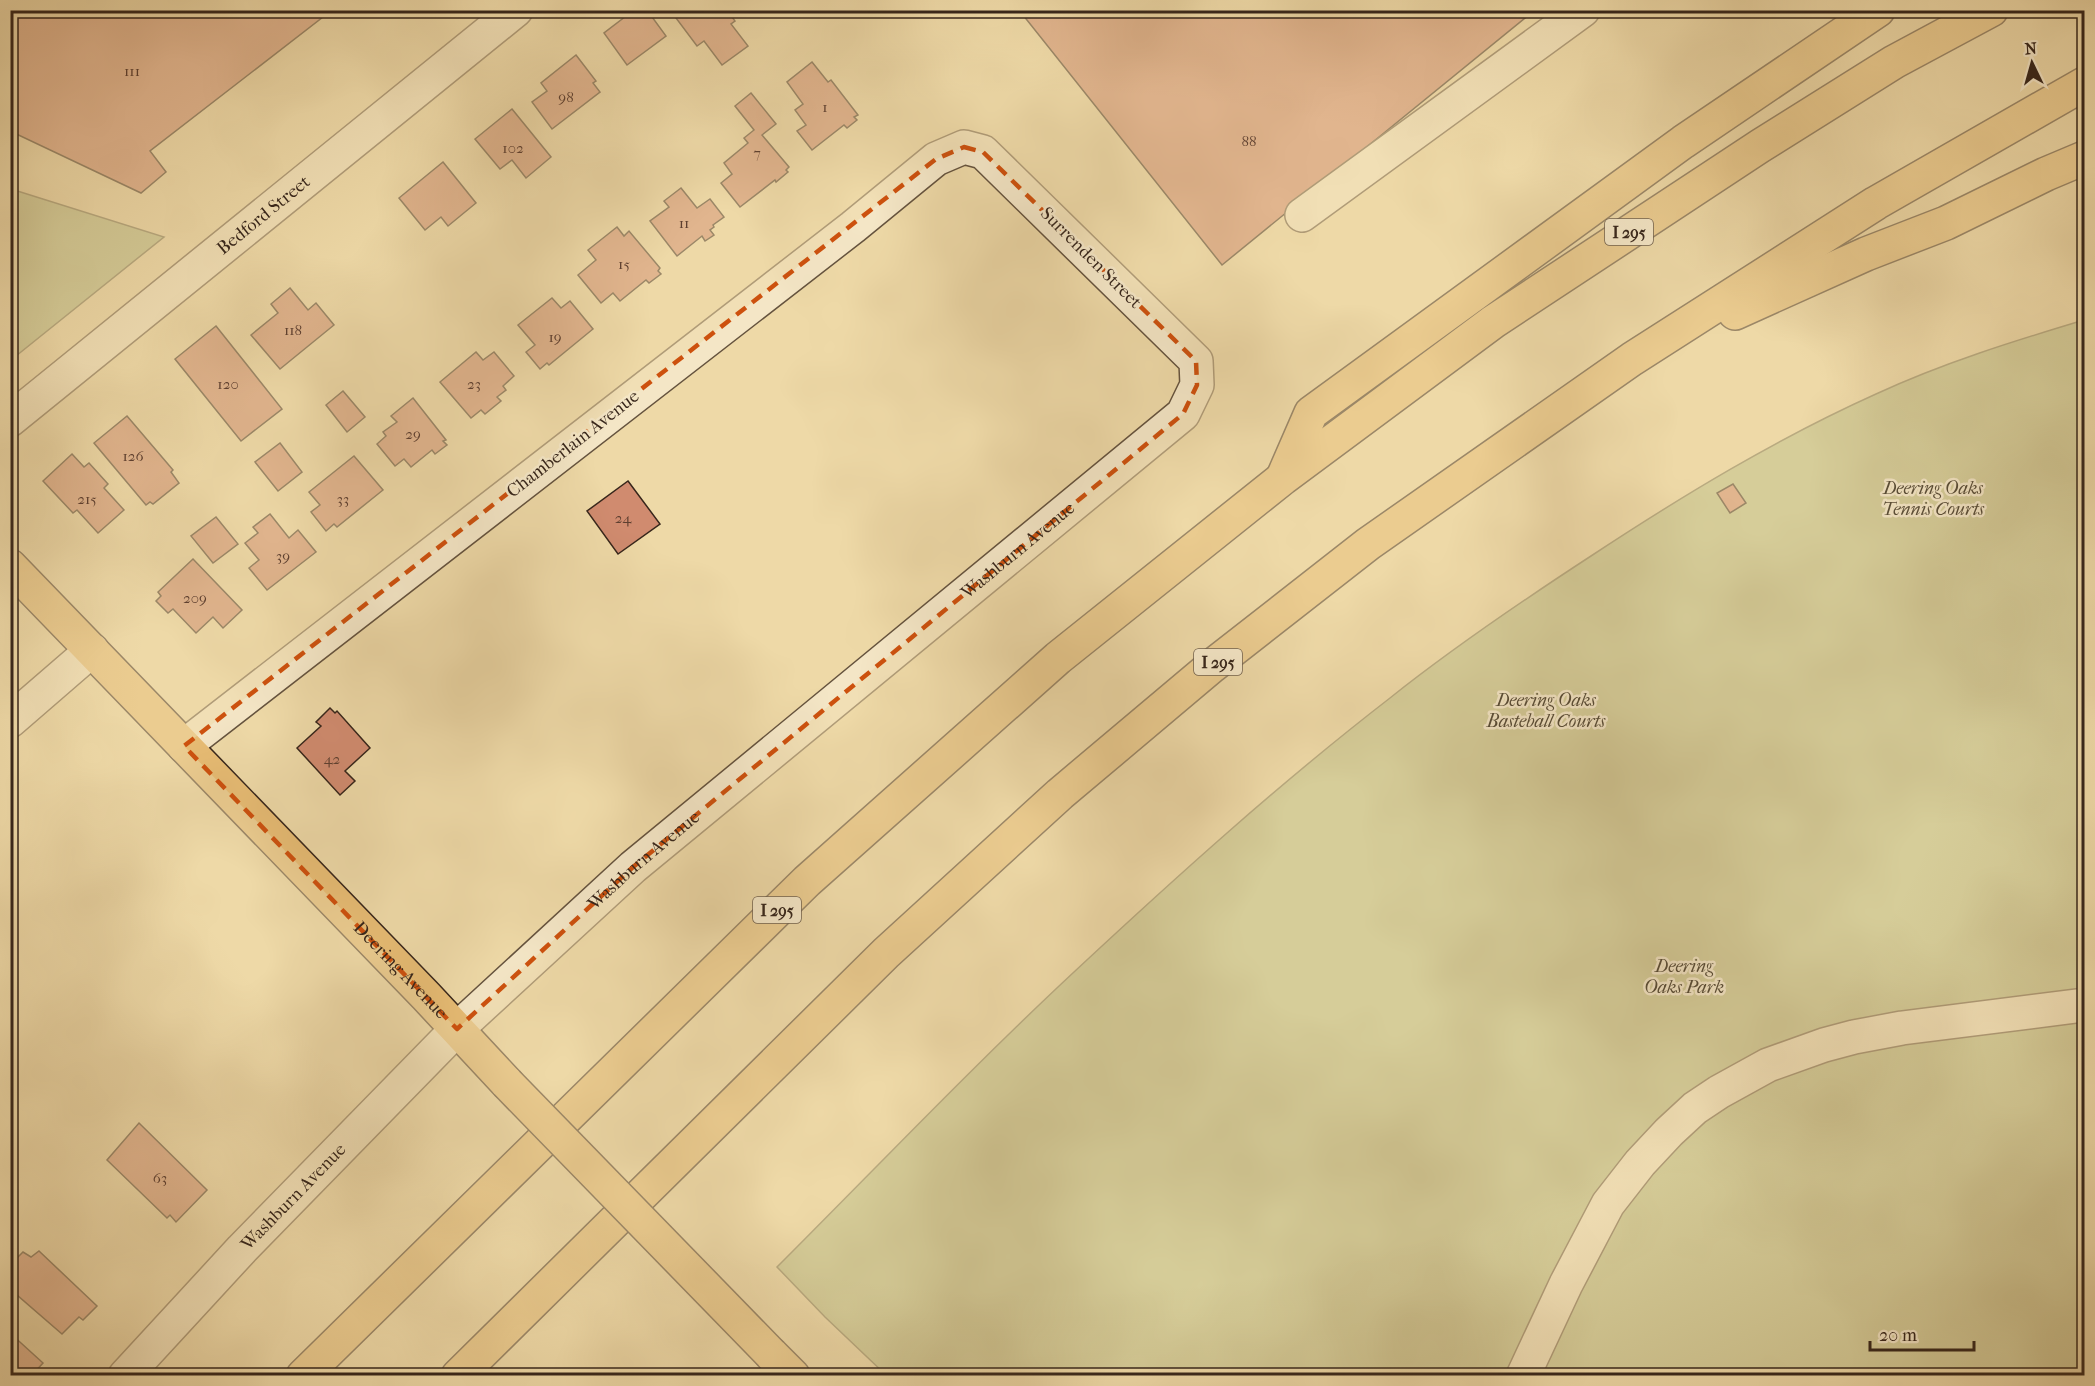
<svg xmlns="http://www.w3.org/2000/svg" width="2095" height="1386" font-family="'IM FELL French Canon',serif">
  <rect width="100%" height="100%" fill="#eed9a7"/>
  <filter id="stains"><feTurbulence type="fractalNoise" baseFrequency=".00333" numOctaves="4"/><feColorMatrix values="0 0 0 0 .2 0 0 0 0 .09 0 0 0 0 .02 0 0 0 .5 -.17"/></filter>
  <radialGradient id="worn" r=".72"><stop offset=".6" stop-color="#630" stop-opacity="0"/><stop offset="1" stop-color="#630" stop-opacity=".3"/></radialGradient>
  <g fill="#b9bf87" stroke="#787251" stroke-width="1.5">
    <polygon points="11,189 164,237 11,360 10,189"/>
    <path d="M 2084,320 L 2084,1375 L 886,1375 L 825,1317 L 777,1267 C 876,1168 972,1067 1074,972 C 1176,877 1280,783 1390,698 C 1454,647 1522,601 1591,556 C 1682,496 1776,439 1876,394 C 1943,363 2014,341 2084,320 Z"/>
  </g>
  <g fill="#d08b6f" stroke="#37261b" stroke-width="1.5">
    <polygon points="10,10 332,10 150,151 166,172 141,193 10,131"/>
    <polygon points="634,10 647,10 666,36 627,65 604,33"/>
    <polygon points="670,10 727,10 735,21 731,24 748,46 722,65 704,41 697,46"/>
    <polygon points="1019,10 1535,10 1222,265"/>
    <polygon points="576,55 596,81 593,83 600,92 552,129 532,102 547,91 541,83"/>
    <polygon points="812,62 828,82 831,80 858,115 854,117 857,120 847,128 844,125 812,150 797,131 806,125 795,110 803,104 787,82"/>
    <polygon points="751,93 776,124 762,135 789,167 786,170 788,172 776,182 775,180 740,207 721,183 732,174 724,163 748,143 744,138 754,130 735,106"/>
    <polygon points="512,109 551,157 526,178 512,160 500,169 475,139"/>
    <polygon points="443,162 476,203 448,226 441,217 425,230 399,198"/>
    <polygon points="681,188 697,208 710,199 724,217 713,225 714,227 710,230 714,235 705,241 702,236 677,256 650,221 669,207 664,201"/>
    <polygon points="617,227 624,236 629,231 660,268 658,271 661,274 649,283 646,280 620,301 613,293 601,303 578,275 596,260 588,250"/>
    <polygon points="290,288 308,310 316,303 334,325 280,369 251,335 278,313 271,304"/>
    <polygon points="552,298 561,308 570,301 593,329 549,365 547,363 540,369 526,352 535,345 518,325"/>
    <polygon points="216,326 282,409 241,441 175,359"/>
    <polygon points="476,352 483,360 494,352 514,376 503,386 506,390 497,397 501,401 485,414 481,410 471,418 440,382"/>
    <polygon points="343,391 365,417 347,432 326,405"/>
    <polygon points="413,398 446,440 443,441 447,445 435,454 432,450 411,467 404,459 395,466 377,444 386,436 383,432 397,422 391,416"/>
    <polygon points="127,416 173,470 171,472 179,483 153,504 150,502 146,505 94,443"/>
    <polygon points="280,443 302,472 278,491 255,462"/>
    <polygon points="72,454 84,467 89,463 108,484 104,488 124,510 98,533 77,510 73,513 43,481"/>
    <polygon points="354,456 383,490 337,527 334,524 326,531 311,512 320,505 309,492"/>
    <polygon points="628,481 660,524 618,554 587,511"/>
    <polygon points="1733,484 1746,503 1730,513 1717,493"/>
    <polygon points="270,514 289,538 298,530 316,552 267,590 249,568 259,560 245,543 258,533 253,527"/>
    <polygon points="216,517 238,544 213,563 191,536"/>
    <polygon points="193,559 242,610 223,628 213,617 196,633 173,609 168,613 156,601 161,596 158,592"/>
    <polygon points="330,708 335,713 337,711 370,748 345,771 355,781 340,795 297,748 321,726 316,722"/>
    <polygon points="139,1123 207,1190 176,1222 170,1215 167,1218 107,1160"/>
    <polygon points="39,1251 97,1306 83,1320 79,1317 62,1334 18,1296 10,1300 10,1265 23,1252 31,1257"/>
    <polygon points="10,1333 43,1363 31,1376 10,1376"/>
  </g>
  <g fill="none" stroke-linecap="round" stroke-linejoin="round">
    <defs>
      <g id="minor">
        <polyline points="1302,215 1583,10"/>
        <path id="s1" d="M 10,420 L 516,10"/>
        <polyline points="10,721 92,650"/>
        <path id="s2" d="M 125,1376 L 242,1249 L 457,1029 L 633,867 L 1183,414 L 1197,385 L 1196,361 L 983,152 L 964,147 L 936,159 L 853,227 L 184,746"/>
        <polyline points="1523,1376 1566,1284 1608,1204 1640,1163 1669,1132 1695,1108 1719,1092 1768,1065 1824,1045 1854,1037 1902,1028 2084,1005"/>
      </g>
      <g id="major">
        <path id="s3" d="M 10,566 L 426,996 L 507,1083"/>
        <polyline points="771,1354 793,1376"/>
      </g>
      <g id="highway">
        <polyline points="1735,313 1866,254 1946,223 2046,174 2084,158"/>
        <polyline points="1284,475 1311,413 1683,142 1878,10"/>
        <polyline points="303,1376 807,881 1058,658 1283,478 1493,322 1760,146 1894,62 1991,10"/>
        <polyline points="458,1376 886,953 1060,794 1212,666 1368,544 1632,359 1876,203 2084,84"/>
      </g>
    </defs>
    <use href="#minor" stroke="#65533e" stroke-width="36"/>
    <use href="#major" stroke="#37261b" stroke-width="36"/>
    <use href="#highway" stroke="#37261b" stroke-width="36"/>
    <use href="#minor" stroke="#f4e6c6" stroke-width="33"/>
    <use href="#major" stroke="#e7bc74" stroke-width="33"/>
    <use href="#highway" stroke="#e7bc74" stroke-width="33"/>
    <defs>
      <polyline id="major-bridge" points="507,1083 771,1354"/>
    </defs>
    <use href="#major-bridge" stroke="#37261b" stroke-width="36" stroke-linecap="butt"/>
    <use href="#major-bridge" stroke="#e7bc74" stroke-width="33"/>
  </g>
  <path d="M0 0H2095V1386H0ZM 964,147 L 983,152 L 1196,361 L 1197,385 L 1183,414 L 633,867 L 457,1029 L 184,746 L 936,159 Z" fill="#eed9a7" fill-opacity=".55" fill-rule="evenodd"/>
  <path fill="none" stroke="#cd510e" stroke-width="4.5" stroke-dasharray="12 8" stroke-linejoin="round" d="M 964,147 L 983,152 L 1196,361 L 1197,385 L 1183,414 L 633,867 L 457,1029 L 184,746 L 936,159 Z"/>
  <g text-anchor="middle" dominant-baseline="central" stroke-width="5" stroke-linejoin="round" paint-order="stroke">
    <g font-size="15" fill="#5d3f30">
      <text x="132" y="71">111</text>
      <text x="566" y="97">98</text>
      <text x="825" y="107">1</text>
      <text x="1249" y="141">88</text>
      <text x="513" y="148">102</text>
      <text x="757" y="153">7</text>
      <text x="684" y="223">11</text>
      <text x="624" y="264">15</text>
      <text x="293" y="330">118</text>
      <text x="555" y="337">19</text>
      <text x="228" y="384">120</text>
      <text x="474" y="384">23</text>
      <text x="413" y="434">29</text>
      <text x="133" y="456">126</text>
      <text x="87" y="499">215</text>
      <text x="343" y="499">33</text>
      <text x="623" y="518">24</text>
      <text x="283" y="556">39</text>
      <text x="195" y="598">209</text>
      <text x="332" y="759">42</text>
      <text x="160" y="1178">63</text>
    </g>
    <g fill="#f4e6c6" stroke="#70604e" stroke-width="1.5">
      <rect x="1605" y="219" width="48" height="26" rx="4.5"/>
      <rect x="1194" y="649" width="48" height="26" rx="4.5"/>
      <rect x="753" y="897" width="48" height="26" rx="4.5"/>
    </g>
    <g font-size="16" font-weight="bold" fill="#37261b">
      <text x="1629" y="232">I 295</text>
      <text x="1218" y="662">I 295</text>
      <text x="777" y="910">I 295</text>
    </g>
    <g font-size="18" fill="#37261b" stroke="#f4e6c6">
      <text stroke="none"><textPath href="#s1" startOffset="326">Bedford Street</textPath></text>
      <text transform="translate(1091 258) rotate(45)">Surrenden Street</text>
      <text transform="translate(573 444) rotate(-38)">Chamberlain Avenue</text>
      <text stroke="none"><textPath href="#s2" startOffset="1218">Washburn Avenue</textPath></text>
      <text stroke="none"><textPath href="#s2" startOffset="732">Washburn Avenue</textPath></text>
      <text stroke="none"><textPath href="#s3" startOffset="562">Deering Avenue</textPath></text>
      <text stroke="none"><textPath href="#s2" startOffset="246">Washburn Avenue</textPath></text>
    </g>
    <g font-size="18" font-style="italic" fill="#584c36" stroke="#f4e6c6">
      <text x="1933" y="488">Deering Oaks<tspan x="1933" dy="21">Tennis Courts</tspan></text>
      <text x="1546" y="700">Deering Oaks<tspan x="1546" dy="21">Basteball Courts</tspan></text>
      <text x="1684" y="966">Deering<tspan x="1684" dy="21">Oaks Park</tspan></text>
    </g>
  </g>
  <rect width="2095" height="1386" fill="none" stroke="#eed9a7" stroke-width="36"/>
  <rect x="12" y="12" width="2071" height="1362" fill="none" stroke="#37261b" stroke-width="3"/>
  <rect x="18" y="18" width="2059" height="1350" fill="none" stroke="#37261b" stroke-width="1.5"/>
  <g transform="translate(2032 63) rotate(355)" stroke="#f4e6c6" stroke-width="4.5" paint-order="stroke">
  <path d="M0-4.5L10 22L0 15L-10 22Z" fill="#37261b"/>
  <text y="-9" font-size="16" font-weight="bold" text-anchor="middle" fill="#37261b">N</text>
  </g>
  <path d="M1870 1341v9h104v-9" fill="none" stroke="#37261b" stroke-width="3"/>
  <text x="1879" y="1341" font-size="18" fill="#37261b" stroke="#f4e6c6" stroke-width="4.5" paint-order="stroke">20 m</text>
  <rect width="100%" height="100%" filter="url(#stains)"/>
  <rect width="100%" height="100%" fill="url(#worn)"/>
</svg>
